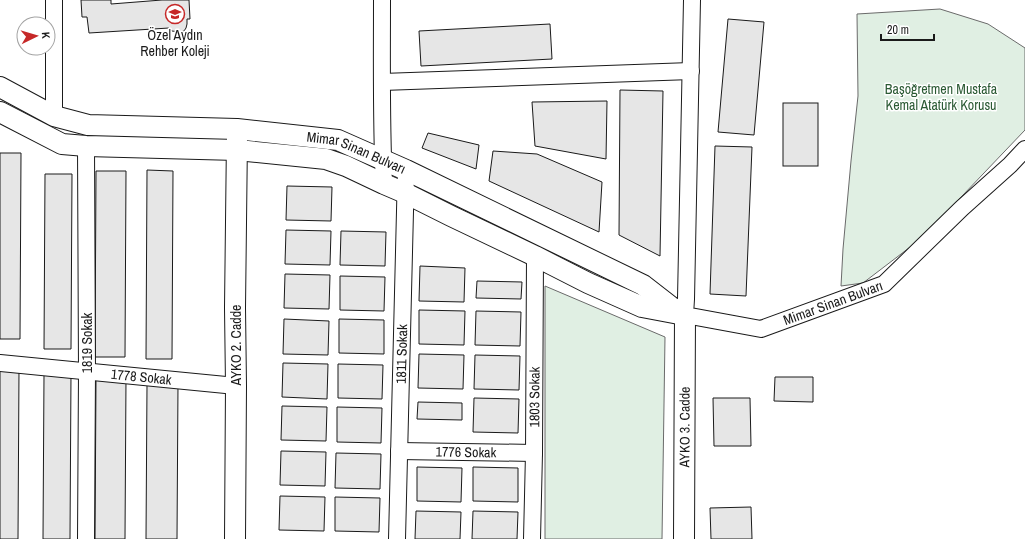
<svg xmlns="http://www.w3.org/2000/svg" width="1025" height="539" font-family="'Archivo Narrow',sans-serif">
  <rect width="100%" height="100%" fill="#fff"/>
  <g fill="#e0efe3" stroke="#6a6a6a">
    <polygon points="940,9 988,24 1025,48 1025,130 922,238 863,283 841,286 843,249 851,161 858,96 857,14"/>
    <polygon points="545,286 665,337 662,539 545,539"/>
  </g>
  <g fill="#e6e6e6" stroke="#1a1a1a">
    <polygon points="81,0 111,0 111,4 162,0 189,0 190,19 187,19 187,24 186,28 184,31 180,32 172,31 169,28 89,33 87,17 82,17"/>
    <polygon points="728,19 764,22 754,135 718,132"/>
    <polygon points="550,24 552,59 421,66 419,31"/>
    <polygon points="620,90 663,91 660,256 619,235"/>
    <polygon points="607,101 606,159 535,146 532,102"/>
    <rect x="783" y="103" width="35" height="63"/>
    <polygon points="428,133 479,145 476,169 422,148"/>
    <polygon points="715,146 752,147 746,296 710,294"/>
    <polygon points="493,151 537,154 602,182 599,232 489,181"/>
    <polygon points="0,153 21,153 20,339 0,339"/>
    <polygon points="147,170 173,171 172,359 146,359"/>
    <polygon points="96,171 126,171 125,357 95,357"/>
    <polygon points="45,174 72,174 71,349 44,349"/>
    <polygon points="287,186 332,187 331,221 286,220"/>
    <polygon points="286,230 331,231 330,265 285,264"/>
    <polygon points="341,231 386,232 385,266 340,265"/>
    <polygon points="420,266 465,268 464,302 419,301"/>
    <polygon points="285,274 330,275 329,309 284,308"/>
    <polygon points="340,276 385,277 384,311 340,310"/>
    <polygon points="477,281 522,282 521,299 476,298"/>
    <polygon points="419,310 465,311 464,345 419,344"/>
    <polygon points="476,311 521,312 520,346 475,345"/>
    <polygon points="284,319 329,321 328,355 283,354"/>
    <polygon points="339,319 384,320 384,354 339,353"/>
    <polygon points="419,354 464,355 463,389 418,388"/>
    <polygon points="475,355 520,356 519,390 474,389"/>
    <polygon points="283,363 328,364 327,399 282,397"/>
    <polygon points="338,364 383,365 382,399 338,398"/>
    <polygon points="0,369 19,369 18,539 0,539"/>
    <polygon points="44,374 71,374 70,539 43,539"/>
    <polygon points="96,377 126,378 125,539 95,539"/>
    <polygon points="775,377 813,377 813,402 774,401"/>
    <polygon points="147,384 178,384 177,539 146,539"/>
    <polygon points="474,398 519,399 518,433 473,432"/>
    <polygon points="713,398 750,398 751,446 714,446"/>
    <polygon points="418,402 462,403 462,420 417,419"/>
    <polygon points="282,406 327,407 326,441 281,440"/>
    <polygon points="337,407 382,408 381,443 337,442"/>
    <polygon points="281,451 326,452 325,486 280,485"/>
    <polygon points="336,453 381,454 380,489 335,488"/>
    <polygon points="417,467 462,468 461,502 417,501"/>
    <polygon points="473,467 518,468 518,502 473,501"/>
    <polygon points="280,496 325,497 324,531 279,530"/>
    <polygon points="335,497 380,498 379,532 335,531"/>
    <polygon points="751,507 752,539 711,539 710,508"/>
    <polygon points="416,511 461,512 460,539 415,539"/>
    <polygon points="473,511 518,512 517,539 472,539"/>
  </g>
  <g fill="none" stroke-linecap="round" stroke-linejoin="round">
    <defs>
      <g id="minor">
        <polyline points="54,0 54,116"/>
        <path d="M 382,0 C 382,61 381,123 384,184"/>
        <path id="s1" d="M 692,0 L 686,299 L 685,315 L 761,329 L 884,284 L 962,208 L 1010,165 L 1025,149"/>
        <polyline points="382,82 691,71"/>
        <path id="s2" d="M 0,363 L 236,386"/>
        <path id="s3" d="M 399,451 L 534,453"/>
        <polyline points="86,539 87,372 86,146"/>
        <path id="s4" d="M 397,539 L 406,170"/>
        <path id="s5" d="M 532,539 L 534,453 L 535,256"/>
      </g>
      <g id="tertiary">
        <path id="s6" d="M 0,87 L 54,116 L 88,125 L 237,129 L 338,140 L 406,170 L 643,285 L 670,306 L 685,315"/>
        <polyline points="0,112 62,144 86,146 237,150 326,159 346,166 384,184 405,193 451,216 535,256 588,283 642,307 679,314"/>
        <polyline points="235,539 236,386 235,308 237,137"/>
        <path id="s7" d="M 684,539 L 685,315"/>
      </g>
    </defs>
    <use href="#minor" stroke="#1a1a1a" stroke-width="18"/>
    <use href="#tertiary" stroke="#1a1a1a" stroke-width="22"/>
    <use href="#minor" stroke="#fff" stroke-width="16"/>
    <use href="#tertiary" stroke="#fff" stroke-width="20"/>
  </g>
  <defs>
    <symbol id="school-ring" viewBox="-11 -11 22 22"><circle r="9.5" fill="#fff" stroke="#c62828" stroke-width="1.5"/><path d="M0-5L7-2L0 1L-7-2ZM-4 1L0 2.5L4 1V4Q0 6-4 4Z" fill="#c62828"/></symbol>
  </defs>
  <g fill-rule="evenodd">
    <use href="#school-ring" x="164" y="3" width="22" height="22"/>
  </g>
  <g text-anchor="middle" dominant-baseline="central" stroke-width="3" stroke-linejoin="round" paint-order="stroke">
    <g font-size="14" fill="#1a1a1a" stroke="#fff">
      <text x="175" y="35">Özel Aydın<tspan x="175" dy="16">Rehber Koleji</tspan></text>
    </g>
    <g font-size="14" fill="#2b5a34" stroke="#fff">
      <text x="941" y="89">Başöğretmen Mustafa<tspan x="941" dy="16">Kemal Atatürk Korusu</tspan></text>
    </g>
    <g font-size="14" fill="#1a1a1a" stroke="#fff">
      <text stroke="none"><textPath href="#s6" startOffset="368">Mimar Sinan Bulvarı</textPath></text>
      <text stroke="none"><textPath href="#s1" startOffset="469">Mimar Sinan Bulvarı</textPath></text>
      <text transform="translate(87 343) rotate(-90)">1819 Sokak</text>
      <text transform="translate(236 345) rotate(-90)">AYKO 2. Cadde</text>
      <text stroke="none"><textPath href="#s4" startOffset="185">1811 Sokak</textPath></text>
      <text stroke="none"><textPath href="#s2" startOffset="142">1778 Sokak</textPath></text>
      <text stroke="none"><textPath href="#s5" startOffset="142">1803 Sokak</textPath></text>
      <text stroke="none"><textPath href="#s7" startOffset="112">AYKO 3. Cadde</textPath></text>
      <text stroke="none"><textPath href="#s3" startOffset="67">1776 Sokak</textPath></text>
    </g>
  </g>
  <g transform="translate(36 36) rotate(85)"><circle r="19" fill="#ffffff" stroke="#a3a3a3"/>
  <path d="M0-3L7 15L0 10L-7 15Z" fill="#c62828"/>
  <text y="-6" font-size="11" font-weight="bold" text-anchor="middle" fill="#1a1a1a">K</text>
  </g>
  <path d="M881 34v6h53v-6" fill="none" stroke="#1a1a1a" stroke-width="2"/>
  <text x="887" y="34" font-size="12" fill="#1a1a1a" stroke="#ffffff" stroke-width="3" paint-order="stroke">20 m</text>
</svg>
